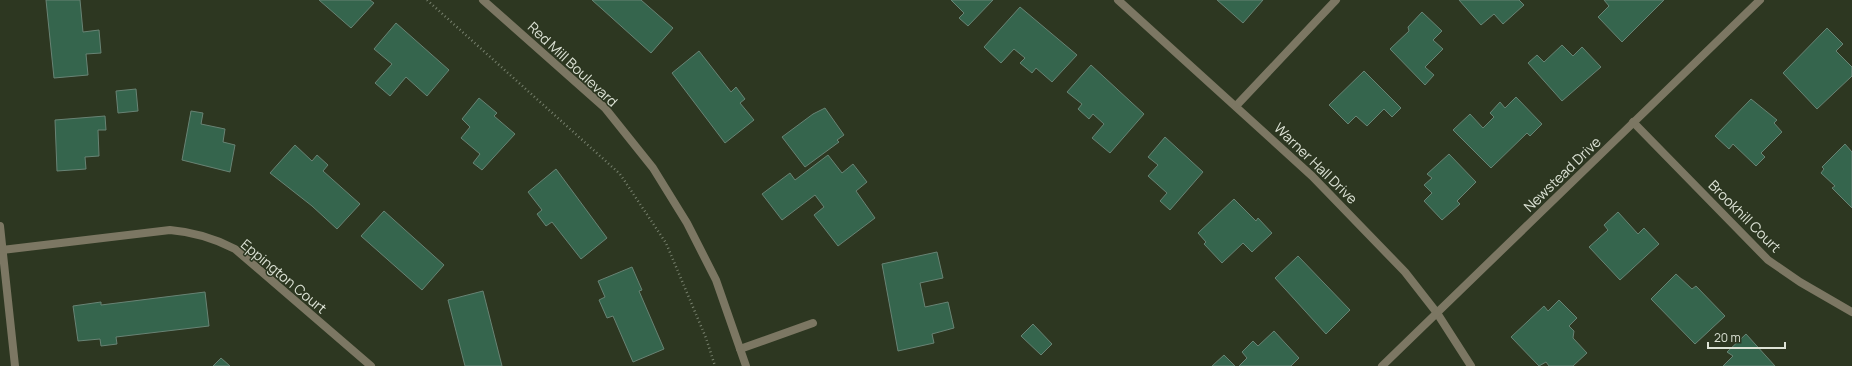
<svg xmlns="http://www.w3.org/2000/svg" width="1852" height="366" font-family="Manrope,sans-serif">
  <rect width="100%" height="100%" fill="#2d3721"/>
  <g fill="#35654d" stroke="#688374">
    <polygon points="46,0 80,0 83,32 99,30 101,53 86,54 88,75 54,78"/>
    <polygon points="319,0 370,0 374,3 351,28"/>
    <polygon points="592,0 641,0 673,28 651,53"/>
    <polygon points="951,0 993,0 968,26 959,18 964,13"/>
    <polygon points="1217,0 1263,0 1243,23"/>
    <polygon points="1459,0 1519,0 1524,5 1503,24 1494,14 1481,25"/>
    <polygon points="1604,0 1664,0 1622,42 1598,17 1609,6"/>
    <polygon points="1020,7 1077,55 1052,82 1036,68 1032,73 1020,63 1025,58 1014,49 1001,63 984,47"/>
    <polygon points="1422,12 1442,31 1433,40 1443,49 1425,67 1434,75 1425,85 1390,49 1409,31 1408,27"/>
    <polygon points="396,23 449,70 427,96 406,77 390,96 375,83 392,64 374,49"/>
    <polygon points="1827,28 1843,44 1836,51 1852,67 1852,76 1817,109 1783,73"/>
    <polygon points="1562,45 1573,56 1582,47 1601,67 1562,101 1528,63 1537,55 1544,62"/>
    <polygon points="699,51 731,92 736,87 745,99 740,103 754,120 725,143 672,73"/>
    <polygon points="1091,65 1144,114 1110,153 1092,138 1104,124 1093,114 1089,119 1078,109 1082,104 1067,92"/>
    <polygon points="1364,71 1401,108 1392,117 1384,109 1367,126 1356,116 1348,124 1329,105"/>
    <polygon points="136,89 138,111 118,113 116,91"/>
    <polygon points="1516,97 1542,124 1530,136 1527,133 1491,168 1453,130 1470,114 1483,128 1494,117 1490,113 1500,102 1505,108"/>
    <polygon points="479,98 497,113 494,116 515,134 482,170 473,163 480,154 461,138 470,127 462,119"/>
    <polygon points="1751,99 1777,120 1774,123 1782,132 1761,153 1765,157 1756,166 1733,144 1729,149 1715,136"/>
    <polygon points="825,108 844,135 837,140 839,142 805,167 782,137 813,114"/>
    <polygon points="191,111 203,113 201,124 225,129 223,142 235,145 230,172 182,160"/>
    <polygon points="105,116 106,130 98,130 99,156 85,157 86,169 57,171 55,120"/>
    <polygon points="1165,137 1203,172 1170,210 1160,201 1167,193 1148,176 1158,165 1148,157"/>
    <polygon points="1845,144 1852,152 1852,208 1832,188 1835,186 1821,173 1824,169 1822,167"/>
    <polygon points="295,145 312,161 317,155 328,165 323,171 360,204 337,229 312,206 270,173"/>
    <polygon points="1449,154 1476,182 1457,201 1460,204 1442,220 1424,201 1432,193 1424,185 1432,178 1427,174"/>
    <polygon points="828,155 842,173 853,164 867,182 856,191 875,218 838,246 814,215 824,207 815,195 782,220 762,194 790,173 795,180"/>
    <polygon points="556,169 607,238 581,259 552,222 546,226 537,214 542,210 528,192"/>
    <polygon points="1234,199 1256,221 1258,218 1272,233 1252,252 1243,243 1222,263 1204,244 1206,242 1198,233"/>
    <polygon points="384,211 444,265 422,290 361,236"/>
    <polygon points="1618,212 1638,234 1644,228 1659,244 1620,280 1589,247 1608,230 1604,225"/>
    <polygon points="937,252 943,278 920,283 925,307 948,302 954,328 932,334 934,343 898,351 882,264"/>
    <polygon points="1298,256 1350,310 1326,334 1275,278"/>
    <polygon points="632,267 642,290 639,291 664,349 633,362 613,316 607,318 599,300 605,297 598,281"/>
    <polygon points="1676,274 1692,289 1696,286 1725,316 1695,344 1651,299"/>
    <polygon points="483,291 502,366 465,366 448,300"/>
    <polygon points="205,292 209,326 116,337 117,344 101,346 100,339 78,341 73,306 101,302 101,305"/>
    <polygon points="1559,300 1577,318 1569,326 1574,331 1573,338 1587,353 1573,366 1549,366 1546,362 1539,366 1511,337 1544,306 1548,311"/>
    <polygon points="1033,324 1052,344 1041,355 1021,336"/>
    <polygon points="1274,331 1299,358 1291,366 1239,366 1247,358 1242,352 1253,341 1258,346"/>
    <polygon points="1746,334 1775,366 1723,366 1733,356 1727,352"/>
    <polygon points="1224,355 1235,366 1212,366"/>
    <polygon points="221,358 230,366 213,366"/>
  </g>
  <g fill="none" stroke-linecap="round" stroke-linejoin="round">
    <polyline stroke="#77806d" stroke-width="2.5" stroke-dasharray="1 3" stroke-linecap="butt" points="427,0 620,174 666,243 706,338 715,366"/>
    <g stroke="#7c7763" stroke-width="8">
      <polyline points="1118,0 1312,176 1405,272 1437,313 1471,366"/>
      <polyline points="1236,106 1336,0"/>
      <polyline points="1633,122 1768,260 1800,282 1852,312"/>
      <polyline points="0,226 15,366"/>
      <path d="M 2,250 L 170,230 C 194,232 214,238 235,249 L 371,366"/>
      <polyline points="740,349 813,323"/>
      <polyline points="1382,366 1760,0"/>
    </g>
    <polyline stroke="#7c7763" stroke-width="8" points="483,0 605,108 653,168 687,223 716,280 746,366"/>
  </g>
  <g text-anchor="middle" dominant-baseline="central" stroke-width="3" stroke-linejoin="round" paint-order="stroke">
    <g font-size="14" fill="#dde3d6" stroke="#2d3721">
      <text transform="translate(573 64) rotate(43)">Red Mill Boulevard</text>
      <text transform="translate(1316 163) rotate(44)">Warner Hall Drive</text>
      <text transform="translate(1562 174) rotate(-44)">Newstead Drive</text>
      <text transform="translate(1745 216) rotate(45)">Brookhill Court</text>
      <text transform="translate(284 276) rotate(40)">Eppington Court</text>
    </g>
  </g>
  <path d="M1708 342v6h77v-6" fill="none" stroke="#dde3d6" stroke-width="2"/>
  <text x="1714" y="342" font-size="12" fill="#dde3d6" stroke="#2d3721" stroke-width="3" paint-order="stroke">20 m</text>
</svg>
